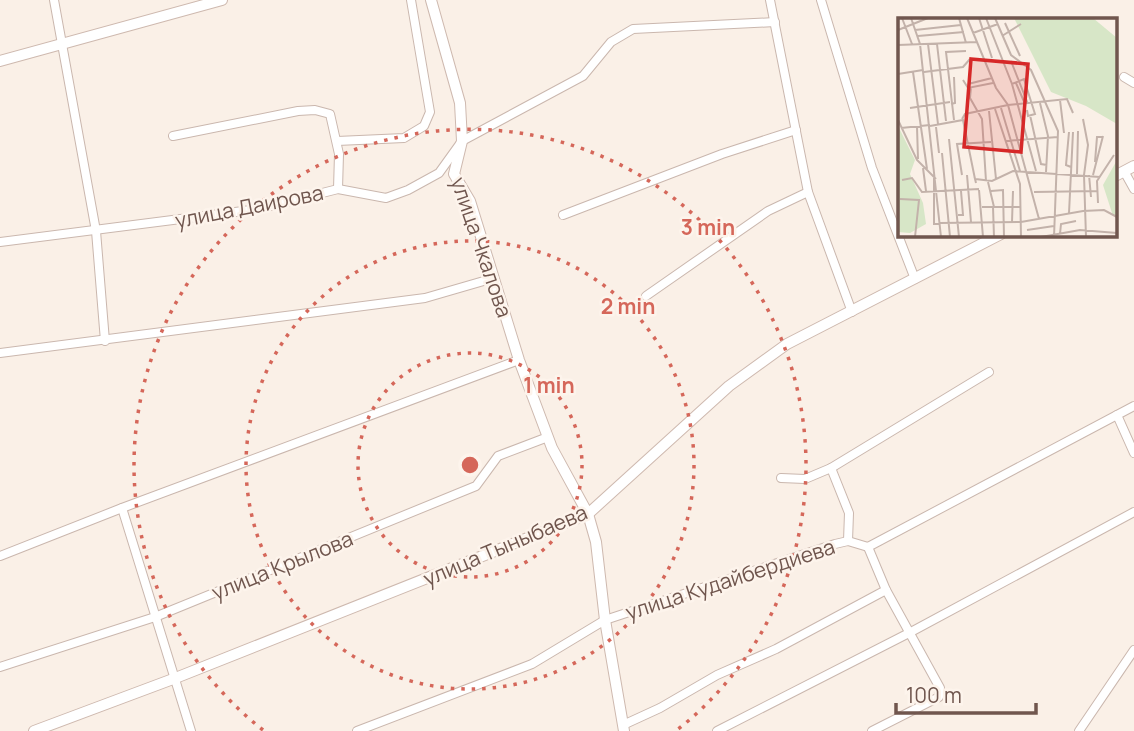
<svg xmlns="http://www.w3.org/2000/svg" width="1134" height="731" font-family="Manrope,sans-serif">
  <rect width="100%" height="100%" fill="#faf0e7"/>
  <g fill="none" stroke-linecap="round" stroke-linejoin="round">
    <defs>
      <g id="street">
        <polyline points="54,0 96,231 105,341"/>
        <polyline points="770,0 808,192 852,312"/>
        <polyline points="821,0 872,168 915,279"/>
        <polyline points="1124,77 1134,83"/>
        <polyline points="173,136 298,111 315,110 330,114 339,154 338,189"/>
        <polyline points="337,141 404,138 424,126 430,112 411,0"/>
        <polyline points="1124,171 1134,189"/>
        <polyline points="563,215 722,154 796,130"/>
        <polyline points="0,242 259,209 338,189 386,198 408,190 439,173 462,141 583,76 611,42 633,29 775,22"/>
        <polyline points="646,296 768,211 808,192"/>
        <polyline points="0,353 425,298 494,278"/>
        <polyline points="1117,415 1134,453"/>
        <polyline points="831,468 849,513 848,541"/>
        <polyline points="781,478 805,479 831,468 989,372"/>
        <polyline points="122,508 191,731"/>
        <polyline points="868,547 886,590 940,688 939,697 872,731"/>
        <polyline points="0,556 122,508 519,360"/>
        <polyline points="0,667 155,617 476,486 498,456 548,437"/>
        <polyline points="623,725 660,708 717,675 776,649 886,590"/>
        <polyline points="357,731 532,664 605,620 835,544 848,541 868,547 1134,406"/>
        <polyline points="717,731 909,633 1134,512"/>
        <polyline points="1079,731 1134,650"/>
      </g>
      <g id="secondary">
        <polyline points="431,0 460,103 462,141 454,174 470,201 519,360 552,448 588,514 596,542 605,620 624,731"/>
        <polyline points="0,61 222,0"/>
        <polyline points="1115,176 1134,166"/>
        <polyline points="34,731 173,679 588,514 729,386 787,344 1001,234"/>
      </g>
    </defs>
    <use href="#street" stroke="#cab7ae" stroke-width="10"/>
    <use href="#secondary" stroke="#ceb9af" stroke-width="12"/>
    <use href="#street" stroke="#fff" stroke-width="8"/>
    <use href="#secondary" stroke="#fff" stroke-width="10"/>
  </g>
  <g fill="none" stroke="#d5675a" stroke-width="3.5" stroke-dasharray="3.5 7">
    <circle cx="470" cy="465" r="112"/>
    <circle cx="470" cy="465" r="224"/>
    <path d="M263 730A336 336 0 1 1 677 730"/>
  </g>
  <g text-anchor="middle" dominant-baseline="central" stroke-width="5" stroke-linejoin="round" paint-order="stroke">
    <g font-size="21" fill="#70564e" stroke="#fdf4ec">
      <text transform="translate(249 206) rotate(-11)">улица Даирова</text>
      <text transform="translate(482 247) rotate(71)">улица Чкалова</text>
      <text transform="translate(505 545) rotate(-23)">улица Тыныбаева</text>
      <text transform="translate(282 565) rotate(-22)">улица Крылова</text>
      <text transform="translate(730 579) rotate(-18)">улица Кудайбердиева</text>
    </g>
  </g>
  <g transform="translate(898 18)">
    <rect width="219" height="219" fill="#faf0e7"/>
    <path d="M 116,0 L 195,0 L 219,20 L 219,106 L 188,88 L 153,74 ZM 1,110 L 17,142 L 12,156 L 25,185 L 28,206 L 12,215 L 0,214 ZM 219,142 L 219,198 L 215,198 L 205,167 Z" fill="#d7e6c7"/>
    <path fill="none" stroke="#c3b2aa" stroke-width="2" d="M 4,0 L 14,26M 13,0 L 22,26 L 43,219M 61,0 L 68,25M 69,0 L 98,70 L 110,87 L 141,201M 81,0 L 94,40M 88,0 L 114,66 L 138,153M 97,0 L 113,37 L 133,52 L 160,113 L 156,219M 107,5 L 122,38M 0,12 L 30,0M 17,12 L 63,7M 75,15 L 100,6M 20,18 L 66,14M 104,18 L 123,6M 30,26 L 40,106M 39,26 L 48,103M 0,27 L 79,24M 113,43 L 130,86M 15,54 L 29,151M 26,54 L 65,49 L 72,41M 0,56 L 25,52M 65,62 L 70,70 L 95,65M 118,65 L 127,86M 70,66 L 94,60M 114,66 L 126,61 L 137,96 L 130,98 L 129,92M 73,69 L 72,80 L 84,101 L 88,163M 162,82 L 166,115M 142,85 L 150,118 L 148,154M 53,86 L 57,85 L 56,59M 12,90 L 52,84M 103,90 L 122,153M 97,91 L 122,166 L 123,219M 91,93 L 98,161M 132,97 L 143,146 L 149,147M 64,101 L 67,96 L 110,87 L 169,81 L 175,95M 185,101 L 190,127 L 186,157 L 188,219M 0,102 L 19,142 L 38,161M 56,102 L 48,34 L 68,33M 32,108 L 65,102 L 77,161M 19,109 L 20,141M 38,109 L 41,135M 3,110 L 32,107M 171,114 L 168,147 L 173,149M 51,121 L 61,219M 107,123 L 160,119M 44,135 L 52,219M 197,144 L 199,119 L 204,119M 25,150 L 28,173M 179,156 L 180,113M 64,157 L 59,126 L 93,124M 69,157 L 73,204M 191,157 L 193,179M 195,157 L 205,118M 36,160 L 36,206 L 42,206M 4,162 L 14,160 L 24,174 L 81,171M 90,164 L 96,189M 78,165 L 77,161 L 94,163 L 115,153 L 202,159M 81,172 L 85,219M 93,173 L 105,172 L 106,219M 136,174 L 200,173M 2,181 L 21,182 L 17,219M 200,185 L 199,163 L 216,137M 84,189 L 122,189M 95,189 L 96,219M 171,195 L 175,114M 60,197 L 65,197 L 63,173M 114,204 L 115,173M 42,205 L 123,204 L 185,193 L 206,192 L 219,199M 129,212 L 156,208M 162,216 L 163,206 L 178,203M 143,219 L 182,212 L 219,215"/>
    <path fill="#d62828" fill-opacity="0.15" stroke="#d62828" stroke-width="3.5" d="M 73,41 L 130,46 L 123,134 L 66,129 Z"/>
    <rect width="219" height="219" fill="none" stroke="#70564e" stroke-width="3.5"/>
  </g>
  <circle cx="470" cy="465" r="10" fill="#d5675a" stroke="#fdf4ec" stroke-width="3.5"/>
  <g font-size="21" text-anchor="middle" font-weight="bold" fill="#d5675a" stroke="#fdf4ec" stroke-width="5" stroke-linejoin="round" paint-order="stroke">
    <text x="708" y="235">3 min</text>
    <text x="628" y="314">2 min</text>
    <text x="549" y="393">1 min</text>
  </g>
  <path d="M896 703v10h140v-10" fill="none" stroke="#70564e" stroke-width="3.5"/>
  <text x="906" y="703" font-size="21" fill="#70564e" stroke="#fdf4ec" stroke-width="5" paint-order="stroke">100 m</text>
</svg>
